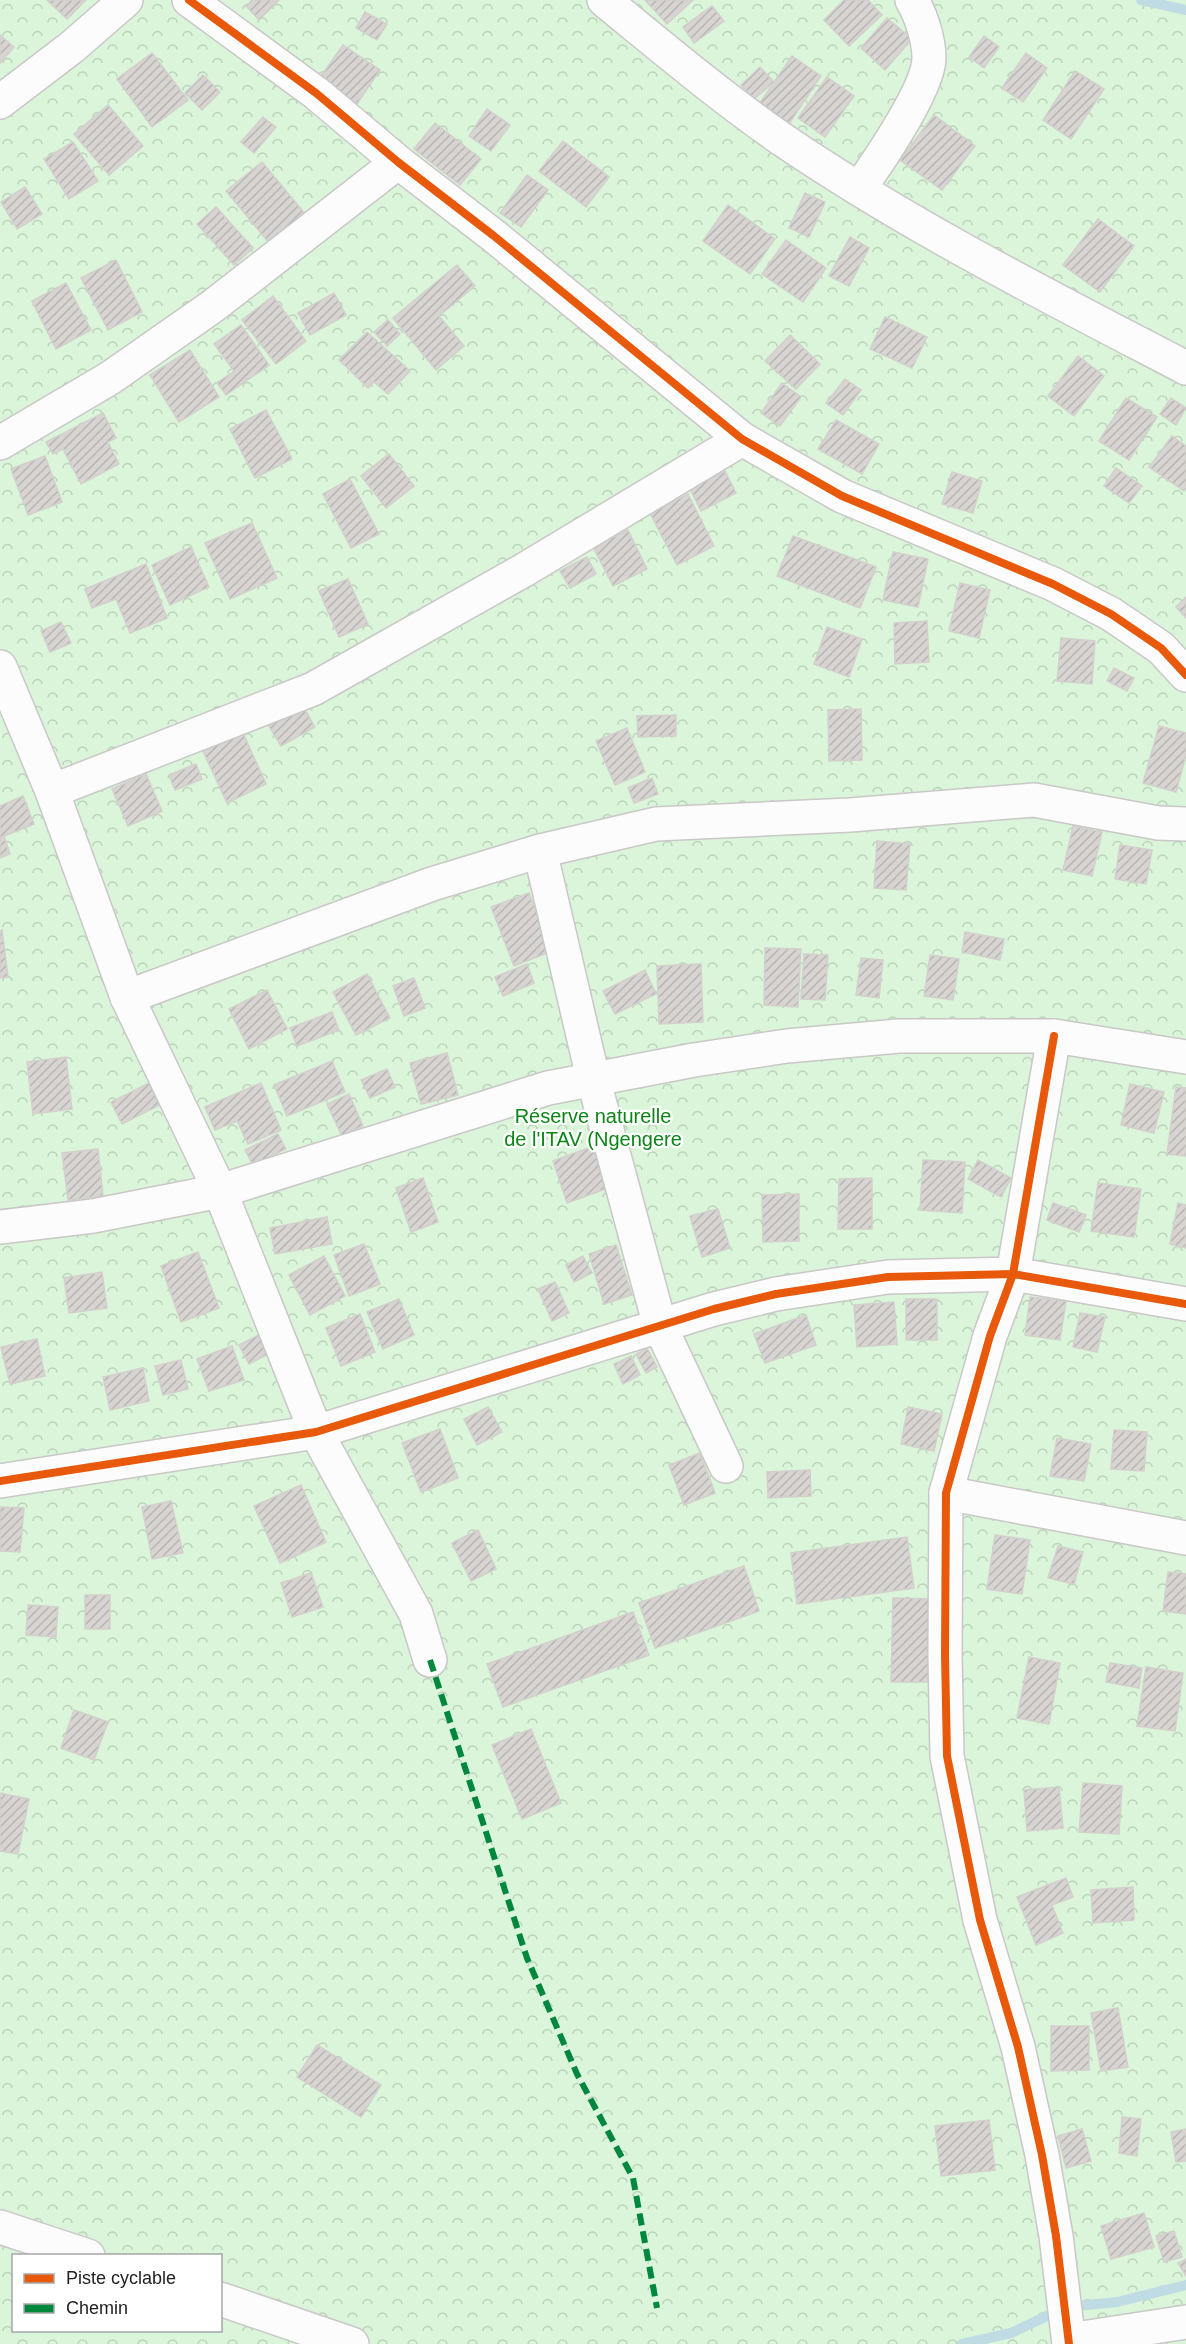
<svg xmlns="http://www.w3.org/2000/svg" width="1186" height="2344" font-family="Helvetica,sans-serif">
  <defs>
    <pattern id="park-crowns" width="20" height="18" patternUnits="userSpaceOnUse" patternTransform="scale(1.5)"><rect width="20" height="18" fill="#daf5da"/><path d="M2 6a3 3 0 1 1 6 0M12 15a3 3 0 1 1 6 0" fill="none" stroke="#bbd2bb"/></pattern>
    <pattern id="building-hatch" width="6" height="6" patternUnits="userSpaceOnUse" patternTransform="scale(1.5)"><rect width="6" height="6" fill="#d7d4d2"/><path d="M-1 1l2-2M0 6l6-6M5 7l2-2" fill="none" stroke="#b8b6b4"/></pattern>
  </defs>
  <rect width="100%" height="100%" fill="#f0eeeb"/>
  <path fill="url(#park-crowns)" fill-rule="evenodd" d="M 0,0 L 1186,0 L 1186,2344 L 0,2344 ZM 14,2256 L 220,2256 L 220,2330 L 14,2330 Z"/>
  <g fill="none" stroke-linecap="round" stroke-linejoin="round">
    <g stroke="#bfdbe3" stroke-width="10">
      <polyline points="1141,0 1186,10"/>
      <polyline points="962,2344 1011,2333 1066,2307 1117,2302 1186,2285"/>
    </g>
  </g>
  <g fill="url(#building-hatch)" stroke="#d3d0cc" stroke-width="1.5">
    <polygon points="47,0 86,0 67,19"/>
    <polygon points="252,0 279,0 259,20 246,6"/>
    <polygon points="645,0 693,0 667,24"/>
    <polygon points="844,0 868,0 882,15 849,46 824,20"/>
    <polygon points="712,6 724,21 694,43 683,27"/>
    <polygon points="365,12 387,24 377,40 356,28"/>
    <polygon points="887,18 912,39 885,70 861,48"/>
    <polygon points="0,35 14,47 0,63"/>
    <polygon points="984,36 999,47 984,68 969,57"/>
    <polygon points="343,45 380,70 357,104 319,79"/>
    <polygon points="152,53 188,100 152,127 117,79"/>
    <polygon points="1026,53 1047,68 1023,102 1002,88"/>
    <polygon points="792,56 821,76 787,127 757,107"/>
    <polygon points="760,67 774,82 754,99 741,85"/>
    <polygon points="1075,71 1104,89 1071,139 1043,120"/>
    <polygon points="203,75 220,92 202,110 185,93"/>
    <polygon points="827,77 854,96 825,137 798,118"/>
    <polygon points="108,105 143,146 109,175 74,134"/>
    <polygon points="487,109 510,125 491,151 469,136"/>
    <polygon points="934,115 975,146 942,190 900,160"/>
    <polygon points="263,117 276,127 254,153 241,142"/>
    <polygon points="435,123 481,159 460,185 414,149"/>
    <polygon points="563,141 609,177 586,207 539,171"/>
    <polygon points="73,142 98,181 69,199 44,159"/>
    <polygon points="262,162 306,215 270,244 226,191"/>
    <polygon points="527,175 548,190 521,227 500,213"/>
    <polygon points="25,187 42,214 17,229 1,202"/>
    <polygon points="805,193 825,202 809,237 789,228"/>
    <polygon points="728,205 775,239 750,274 703,241"/>
    <polygon points="216,207 253,248 234,265 197,224"/>
    <polygon points="1098,219 1134,246 1100,292 1063,265"/>
    <polygon points="850,237 869,248 849,286 829,276"/>
    <polygon points="786,240 826,268 803,302 762,274"/>
    <polygon points="116,260 142,312 108,330 81,278"/>
    <polygon points="457,265 475,286 439,316 464,346 436,370 393,318"/>
    <polygon points="66,283 91,330 56,349 32,301"/>
    <polygon points="334,293 346,315 310,335 298,313"/>
    <polygon points="273,296 306,341 276,364 242,320"/>
    <polygon points="885,317 927,337 912,368 870,349"/>
    <polygon points="388,320 400,334 387,346 374,332"/>
    <polygon points="241,325 269,365 226,395 217,383 234,371 214,344"/>
    <polygon points="367,332 410,371 388,394 374,382 368,388 339,360"/>
    <polygon points="790,335 820,364 796,389 765,361"/>
    <polygon points="190,350 219,397 179,422 150,375"/>
    <polygon points="1078,356 1104,376 1074,416 1048,396"/>
    <polygon points="845,379 861,390 843,415 826,403"/>
    <polygon points="782,383 801,397 780,426 761,413"/>
    <polygon points="1126,398 1157,417 1129,460 1099,441"/>
    <polygon points="1171,398 1186,408 1176,425 1160,414"/>
    <polygon points="266,410 292,459 255,478 230,429"/>
    <polygon points="103,413 116,438 108,442 119,464 81,484 63,449 53,454 46,442"/>
    <polygon points="836,420 879,444 862,474 818,449"/>
    <polygon points="1172,436 1186,446 1186,488 1184,491 1149,467"/>
    <polygon points="389,454 414,486 386,508 361,476"/>
    <polygon points="45,456 62,502 28,515 11,469"/>
    <polygon points="1116,468 1142,486 1129,503 1104,486"/>
    <polygon points="725,471 736,493 701,511 690,489"/>
    <polygon points="952,472 982,481 973,513 942,504"/>
    <polygon points="350,479 379,534 351,548 323,494"/>
    <polygon points="688,494 714,546 677,565 650,513"/>
    <polygon points="252,523 277,578 230,599 205,543"/>
    <polygon points="628,530 647,569 613,586 593,547"/>
    <polygon points="793,536 876,567 860,608 777,576"/>
    <polygon points="191,547 209,587 170,605 152,565"/>
    <polygon points="893,552 928,559 918,607 883,600"/>
    <polygon points="587,557 596,574 570,588 560,571"/>
    <polygon points="146,564 167,618 130,633 116,599 92,608 85,589"/>
    <polygon points="348,579 368,624 339,637 319,591"/>
    <polygon points="960,583 990,590 979,638 949,631"/>
    <polygon points="1186,597 1186,618 1176,607"/>
    <polygon points="927,621 929,662 895,664 894,623"/>
    <polygon points="61,622 71,643 50,652 41,631"/>
    <polygon points="827,627 862,639 849,677 814,664"/>
    <polygon points="1061,638 1095,641 1092,684 1057,681"/>
    <polygon points="1114,668 1134,678 1127,691 1107,681"/>
    <polygon points="301,703 315,727 281,746 267,723"/>
    <polygon points="861,709 862,760 829,761 828,710"/>
    <polygon points="676,715 676,736 638,737 637,716"/>
    <polygon points="1159,726 1186,733 1186,755 1176,792 1143,783"/>
    <polygon points="627,728 645,772 615,785 596,741"/>
    <polygon points="243,733 266,784 227,803 203,751"/>
    <polygon points="196,764 202,779 175,790 169,775"/>
    <polygon points="146,774 162,811 128,826 112,789"/>
    <polygon points="652,778 658,794 634,803 628,788"/>
    <polygon points="23,796 34,824 4,836 10,854 0,858 0,806"/>
    <polygon points="1073,826 1102,832 1092,876 1063,870"/>
    <polygon points="877,841 910,844 906,890 874,888"/>
    <polygon points="1120,845 1152,850 1146,884 1115,879"/>
    <polygon points="529,893 552,951 514,966 491,907"/>
    <polygon points="2,930 8,977 0,978 0,931"/>
    <polygon points="965,932 1004,939 1000,960 962,952"/>
    <polygon points="765,948 801,949 798,1007 764,1005"/>
    <polygon points="804,954 828,955 825,1000 801,999"/>
    <polygon points="930,955 959,959 953,1000 924,996"/>
    <polygon points="861,958 883,960 879,998 856,995"/>
    <polygon points="527,964 534,983 503,996 495,977"/>
    <polygon points="701,964 703,1022 659,1024 657,966"/>
    <polygon points="645,970 656,994 615,1014 603,991"/>
    <polygon points="367,974 390,1018 356,1035 333,992"/>
    <polygon points="414,978 425,1008 404,1016 393,986"/>
    <polygon points="267,990 287,1029 249,1049 229,1009"/>
    <polygon points="332,1012 339,1030 297,1046 290,1028"/>
    <polygon points="447,1053 458,1095 421,1104 410,1063"/>
    <polygon points="66,1057 72,1109 33,1114 27,1062"/>
    <polygon points="332,1061 345,1092 287,1116 274,1085"/>
    <polygon points="387,1069 395,1087 370,1098 361,1080"/>
    <polygon points="153,1081 164,1103 122,1124 111,1102"/>
    <polygon points="261,1083 281,1130 248,1144 237,1121 215,1130 205,1107"/>
    <polygon points="1130,1084 1164,1092 1154,1133 1121,1125"/>
    <polygon points="1176,1087 1186,1088 1186,1156 1167,1154"/>
    <polygon points="349,1094 363,1126 342,1136 327,1104"/>
    <polygon points="278,1134 286,1149 253,1165 245,1150"/>
    <polygon points="599,1144 614,1186 567,1203 553,1161"/>
    <polygon points="98,1149 103,1196 68,1200 62,1153"/>
    <polygon points="923,1160 965,1162 962,1213 920,1210"/>
    <polygon points="978,1160 1011,1178 1001,1197 968,1179"/>
    <polygon points="423,1178 438,1222 411,1232 396,1188"/>
    <polygon points="872,1178 872,1229 838,1229 839,1179"/>
    <polygon points="1098,1183 1141,1189 1134,1237 1091,1231"/>
    <polygon points="799,1194 799,1241 763,1242 762,1195"/>
    <polygon points="1053,1203 1086,1215 1079,1232 1047,1220"/>
    <polygon points="1178,1203 1186,1205 1186,1248 1170,1244"/>
    <polygon points="718,1209 730,1248 702,1257 690,1216"/>
    <polygon points="327,1217 332,1244 275,1254 270,1228"/>
    <polygon points="364,1244 380,1284 349,1296 334,1255"/>
    <polygon points="616,1245 632,1295 604,1304 589,1254"/>
    <polygon points="198,1252 219,1308 181,1322 161,1266"/>
    <polygon points="324,1256 345,1296 310,1315 289,1275"/>
    <polygon points="583,1256 592,1273 574,1282 566,1265"/>
    <polygon points="102,1272 107,1308 69,1313 64,1278"/>
    <polygon points="555,1282 569,1313 552,1321 538,1289"/>
    <polygon points="1030,1297 1066,1301 1060,1340 1025,1335"/>
    <polygon points="399,1299 414,1335 383,1349 367,1312"/>
    <rect x="906" y="1299" width="31" height="41"/>
    <polygon points="894,1302 897,1344 857,1347 854,1305"/>
    <polygon points="1080,1313 1105,1317 1097,1352 1073,1347"/>
    <polygon points="360,1314 375,1352 341,1366 326,1328"/>
    <polygon points="806,1315 816,1345 765,1363 754,1334"/>
    <polygon points="272,1328 282,1347 249,1364 239,1345"/>
    <polygon points="37,1339 45,1376 10,1384 1,1347"/>
    <polygon points="232,1346 244,1380 209,1391 197,1359"/>
    <polygon points="647,1348 657,1367 646,1373 636,1354"/>
    <polygon points="631,1356 640,1375 623,1384 614,1364"/>
    <polygon points="181,1360 188,1389 163,1395 155,1366"/>
    <polygon points="143,1368 149,1401 110,1410 103,1377"/>
    <polygon points="488,1407 502,1432 477,1445 464,1419"/>
    <polygon points="908,1407 942,1414 934,1451 901,1444"/>
    <polygon points="440,1429 458,1478 421,1492 402,1443"/>
    <polygon points="1114,1430 1147,1432 1144,1471 1111,1469"/>
    <polygon points="1057,1438 1091,1444 1084,1481 1050,1476"/>
    <polygon points="700,1453 715,1493 684,1505 669,1465"/>
    <polygon points="810,1470 811,1496 768,1498 767,1472"/>
    <polygon points="301,1485 326,1542 280,1563 254,1506"/>
    <polygon points="171,1501 183,1553 152,1559 142,1507"/>
    <polygon points="0,1507 24,1508 20,1552 0,1551"/>
    <polygon points="478,1530 496,1569 471,1581 452,1543"/>
    <polygon points="995,1535 1030,1540 1022,1594 987,1589"/>
    <polygon points="907,1537 914,1588 797,1604 791,1553"/>
    <polygon points="1058,1546 1083,1552 1074,1584 1048,1578"/>
    <polygon points="744,1566 759,1611 655,1648 639,1603"/>
    <polygon points="1168,1572 1186,1574 1186,1614 1163,1611"/>
    <polygon points="311,1573 323,1607 292,1617 281,1583"/>
    <rect x="85" y="1595" width="25" height="34"/>
    <polygon points="893,1598 935,1599 933,1682 891,1682"/>
    <polygon points="28,1605 58,1607 56,1637 26,1635"/>
    <polygon points="633,1612 649,1655 503,1707 487,1664"/>
    <polygon points="1029,1657 1060,1663 1049,1724 1017,1718"/>
    <polygon points="1110,1663 1142,1668 1139,1688 1106,1682"/>
    <polygon points="1146,1667 1183,1673 1175,1731 1137,1726"/>
    <polygon points="74,1710 108,1722 94,1760 61,1748"/>
    <polygon points="531,1729 561,1803 522,1819 492,1745"/>
    <polygon points="1083,1783 1122,1786 1119,1834 1079,1832"/>
    <polygon points="1059,1787 1063,1828 1027,1831 1024,1790"/>
    <polygon points="0,1793 29,1799 18,1854 0,1851"/>
    <polygon points="1066,1878 1073,1897 1052,1905 1063,1933 1036,1945 1017,1897"/>
    <polygon points="1133,1887 1134,1920 1093,1923 1091,1890"/>
    <polygon points="1118,2008 1128,2067 1101,2071 1091,2013"/>
    <polygon points="1051,2026 1089,2026 1089,2070 1051,2071"/>
    <polygon points="317,2045 381,2085 361,2117 297,2077"/>
    <polygon points="1122,2117 1141,2119 1137,2156 1119,2153"/>
    <polygon points="989,2120 995,2170 941,2176 935,2126"/>
    <polygon points="1082,2129 1091,2161 1066,2168 1058,2136"/>
    <polygon points="1186,2129 1186,2161 1176,2162 1171,2132"/>
    <polygon points="1144,2213 1154,2247 1111,2259 1101,2226"/>
    <polygon points="1174,2231 1182,2257 1164,2262 1156,2236"/>
    <polygon points="1186,2259 1186,2276 1178,2263"/>
  </g>
  <g fill="none" stroke-linecap="round" stroke-linejoin="round">
    <defs>
      <g id="minor">
        <polyline points="189,0 316,93 398,162 494,236 742,439 842,496 1053,584 1111,614 1161,648 1186,675"/>
        <path d="M 604,0 C 663,48 721,97 783,140 C 911,227 1050,297 1186,368"/>
        <polyline points="0,102 72,47 126,0"/>
        <path d="M 859,189 C 878,162 929,88 929,58 C 929,40 921,15 912,0"/>
        <polyline points="0,443 110,378 213,306 398,162"/>
        <polyline points="0,667 52,791 127,997 220,1191 316,1432 416,1614 430,1660"/>
        <polyline points="52,791 313,689 524,570 742,439"/>
        <polyline points="540,851 593,1078 660,1326 726,1466"/>
        <polyline points="127,997 432,884 540,851 656,824 850,815 1034,800 1158,823 1186,824"/>
        <polyline points="1054,1036 1013,1274 990,1336 946,1493 945,1655 947,1756 980,1920 1018,2047 1042,2155 1056,2236 1069,2344"/>
        <polyline points="0,1227 93,1216 220,1191 548,1088 694,1060 787,1046 899,1036 1054,1036 1186,1057"/>
        <polyline points="0,1481 316,1432 714,1309 776,1294 888,1277 1013,1274 1186,1304"/>
        <polyline points="946,1493 1186,1538"/>
        <polyline points="0,2227 88,2256"/>
        <polyline points="220,2299 352,2344"/>
        <polyline points="1069,2340 1186,2322"/>
      </g>
    </defs>
    <use href="#minor" stroke="#c9c8c7" stroke-width="36"/>
    <use href="#minor" stroke="#fdfcfc" stroke-width="33"/>
    <polyline stroke="#00873e" stroke-width="6" stroke-dasharray="12 6" stroke-linecap="butt" points="430,1660 527,1958 577,2074 633,2178 657,2308"/>
    <defs>
      <g id="cycleway">
        <polyline points="189,0 316,93 398,162 494,236 742,439 842,496 1053,584 1111,614 1161,648 1186,675"/>
        <polyline points="1054,1036 1013,1274 990,1336 946,1493 945,1655 947,1756 980,1920 1018,2047 1042,2155 1056,2236 1069,2344"/>
        <polyline points="0,1481 316,1432 714,1309 776,1294 888,1277 1013,1274 1186,1304"/>
      </g>
    </defs>
    <use href="#cycleway" stroke="#fff" stroke-width="11"/>
    <use href="#cycleway" stroke="#e8590c" stroke-width="8"/>
  </g>
  <g text-anchor="middle" dominant-baseline="central" stroke-width="4.5" stroke-linejoin="round" paint-order="stroke">
    <g font-size="20" fill="#0c8416" stroke="#fff">
      <text x="593" y="1116">Réserve naturelle<tspan x="593" dy="23">de l'ITAV (Ngengere</tspan></text>
    </g>
  </g>
  <rect x="12" y="2254" width="210" height="78" fill="#ffffff" stroke="#a7a7a7" stroke-width="1.5"/>
  <rect x="24" y="2274" width="30" height="9" fill="#e8590c" stroke="#a7a7a7" stroke-width="1.5"/>
  <text x="66" y="2284" font-size="18" fill="#222222">Piste cyclable</text>
  <rect x="24" y="2304" width="30" height="9" fill="#00873e" stroke="#a7a7a7" stroke-width="1.5"/>
  <text x="66" y="2314" font-size="18" fill="#222222">Chemin</text>
</svg>
